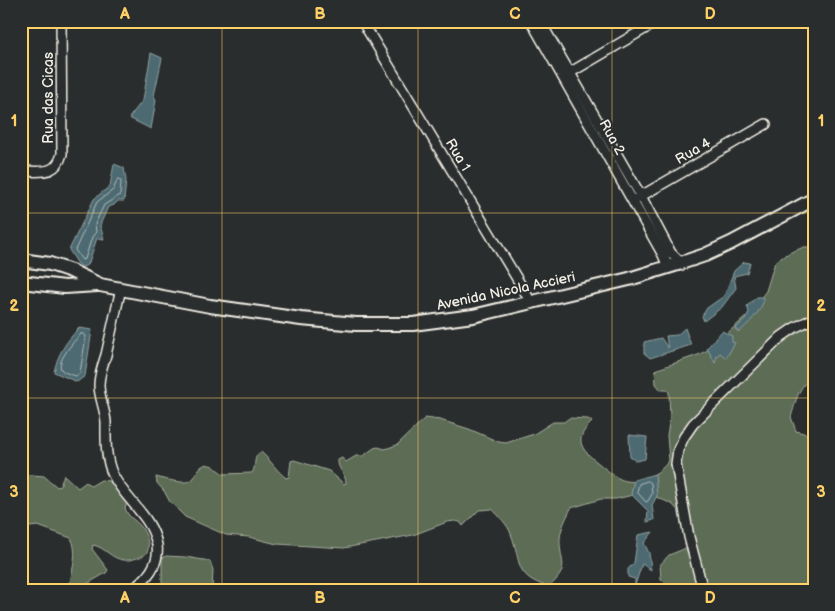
<svg xmlns="http://www.w3.org/2000/svg" width="835" height="611" font-family="'Balsamiq Sans',sans-serif">
  <rect width="100%" height="100%" fill="#2a2d2e"/>
  <filter id="ink" filterUnits="userSpaceOnUse"><feTurbulence type="fractalNoise" baseFrequency=".02" numOctaves="2"/><feDisplacementMap in="SourceGraphic" scale="10" xChannelSelector="R" yChannelSelector="G"/><feConvolveMatrix kernelMatrix="1 2 1 2 8 2 1 2 1" color-interpolation-filters="sRGB"/></filter>
  <g filter="url(#ink)">
    <g fill="#5b6c55" stroke="#a8ae9e">
      <path d="M 804,247 L 814,247 L 814,286 L 810,289 L 814,295 L 814,377 C 798,384 796,402 791,417 L 796,431 L 814,436 L 814,590 L 673,590 L 661,579 L 660,565 L 669,555 L 684,549 L 692,539 L 692,526 L 672,504 L 645,492 L 616,499 L 601,499 L 571,508 C 567,517 561,527 560,538 C 559,563 572,566 549,587 C 513,576 522,563 511,534 C 508,525 499,516 492,509 L 479,510 L 463,526 L 460,522 L 455,521 L 447,522 L 413,535 L 344,548 L 277,544 L 249,537 L 226,535 L 185,517 L 170,502 L 164,491 L 157,483 L 156,477 C 164,479 188,486 193,479 C 199,471 196,469 206,464 L 213,466 L 223,474 L 252,473 C 257,466 252,456 261,452 C 271,460 276,471 286,478 L 289,477 L 291,461 L 294,460 L 329,471 L 344,484 L 346,483 C 346,474 337,469 338,460 L 342,458 L 346,462 L 356,456 L 363,456 L 374,448 L 378,447 L 385,449 L 397,445 L 425,418 L 440,420 L 469,429 L 499,442 L 506,443 L 534,434 L 553,422 L 564,422 L 569,418 L 588,419 L 592,422 C 587,427 580,434 581,442 C 582,450 591,457 597,462 C 616,477 624,488 648,477 C 658,473 662,469 669,461 L 667,435 L 670,418 L 669,392 L 667,390 L 661,390 L 656,384 L 655,370 L 698,355 L 714,347 L 723,337 L 747,316 L 766,291 L 775,262 L 789,253 Z"/>
      <path d="M 21,474 L 44,476 L 57,487 L 60,486 L 64,475 L 78,488 L 86,482 L 91,486 L 101,480 L 109,481 L 130,496 L 131,500 L 125,507 C 127,518 137,520 142,528 C 147,536 153,550 143,556 C 138,558 129,561 124,560 C 111,559 105,547 93,545 L 92,549 L 108,570 L 106,573 L 85,585 L 75,586 L 70,582 C 73,568 78,550 71,538 L 38,526 L 21,528 Z"/>
      <polygon points="166,556 185,557 210,561 213,570 212,590 160,590 162,583 162,558"/>
    </g>
    <g fill="#4e6b72" stroke="#90a1a1">
      <polygon points="151,53 162,58 154,96 156,100 151,129 129,118 143,100"/>
      <polygon points="114,164 124,168 126,180 124,201 118,201 114,205 108,207 100,225 104,239 97,238 88,265 82,267 78,264 69,250 94,199 110,186"/>
      <polygon points="744,262 750,263 747,273 734,276 736,288 722,307 704,321 702,316 707,308 724,296 734,271"/>
      <path d="M 757,297 L 762,297 L 764,300 C 760,313 749,323 739,332 L 735,329 L 745,320 L 749,312 L 747,306 Z"/>
      <path d="M 79,328 L 92,330 L 85,376 L 77,382 L 54,372 C 58,353 66,342 79,328 Z"/>
      <polygon points="685,328 691,345 650,358 644,353 644,342 661,338 668,348 666,336 677,335"/>
      <polygon points="722,331 732,336 732,342 735,343 726,358 720,353 717,356 715,363 707,348"/>
      <polygon points="629,435 647,437 645,459 636,461 630,457"/>
      <polygon points="655,474 657,496 652,505 654,520 647,522 648,511 631,494 634,480"/>
      <polygon points="653,532 644,543 649,553 651,570 642,564 635,585 635,579 628,577 628,569 634,563 638,535"/>
    </g>
    <g fill="none" stroke-linecap="round" stroke-linejoin="round">
      <g stroke="#b2bbb9" stroke-width="1">
        <polygon points="118,179 121,181 120,195 104,205 95,224 96,232 92,237 85,259 82,260 75,250 97,202 113,190"/>
        <path d="M 81,334 L 84,334 L 86,336 L 80,373 L 76,376 C 72,375 62,372 61,369 C 56,361 76,339 81,334 Z"/>
        <polygon points="648,481 651,483 652,494 648,501 646,502 637,492 639,484"/>
      </g>
      <defs>
        <g id="street">
          <polyline points="362,21 531,302"/>
          <polyline points="531,21 663,255 668,267"/>
          <polyline points="540,21 641,196 671,253 681,263"/>
          <polyline points="566,75 658,21"/>
          <path d="M 21,171 C 40,171 56,176 62,154 L 61,21"/>
          <polyline points="636,199 766,124"/>
          <path d="M 121,288 C 116,310 111,332 106,355 C 103,364 99,375 99,385 C 99,397 105,409 106,422 C 106,440 105,458 113,475 C 125,500 152,516 157,545 C 160,565 146,579 132,590"/>
          <polyline points="703,590 689,537 676,464 678,450 684,437 693,424 781,337 794,328 814,318"/>
        </g>
        <g id="secondary">
          <polyline points="21,260 50,264 71,271 100,285 210,306 301,319 356,324 413,324 473,316 629,279 681,263 705,255 731,243 814,199"/>
          <polyline points="21,282 65,287 97,285"/>
        </g>
      </defs>
      <use href="#street" stroke="#f4f1e8" stroke-width="12"/>
      <use href="#secondary" stroke="#f4f1e8" stroke-width="16"/>
      <use href="#street" stroke="#2a2d2e" stroke-width="9"/>
      <use href="#secondary" stroke="#2a2d2e" stroke-width="12"/>
    </g>
  </g>
  <path fill="none" stroke="#ffd166" stroke-width="1" stroke-opacity="0.55" d="M 222,21 L 222,590M 418,21 L 418,590M 612,21 L 612,590M 21,213 L 814,213M 21,398 L 814,398"/>
  <g text-anchor="middle" dominant-baseline="central" stroke-width="4" stroke-linejoin="round" paint-order="stroke">
    <g font-size="14" fill="#f4f1e8" stroke="#2a2d2e">
      <text transform="translate(48 98) rotate(-90)">Rua das Cicas</text>
      <text transform="translate(612 137) rotate(61)">Rua 2</text>
      <text transform="translate(693 151) rotate(-30)">Rua 4</text>
      <text transform="translate(458 155) rotate(59)">Rua 1</text>
      <text transform="translate(506 291) rotate(-12)">Avenida Nicola Accieri</text>
    </g>
  </g>
  <rect width="835" height="611" fill="none" stroke="#2a2d2e" stroke-width="55"/>
  <rect x="28" y="28" width="780" height="556" fill="none" stroke="#ffd166" stroke-width="2"/>
  <g font-size="16" text-anchor="middle" font-weight="bold" fill="#ffd166">
    <text x="125" y="19">A</text>
    <text x="320" y="19">B</text>
    <text x="515" y="19">C</text>
    <text x="710" y="19">D</text>
    <text x="14" y="126">1</text>
    <text x="821" y="126">1</text>
    <text x="14" y="311">2</text>
    <text x="821" y="311">2</text>
    <text x="14" y="497">3</text>
    <text x="821" y="497">3</text>
    <text x="125" y="603">A</text>
    <text x="320" y="603">B</text>
    <text x="515" y="603">C</text>
    <text x="710" y="603">D</text>
  </g>
</svg>
